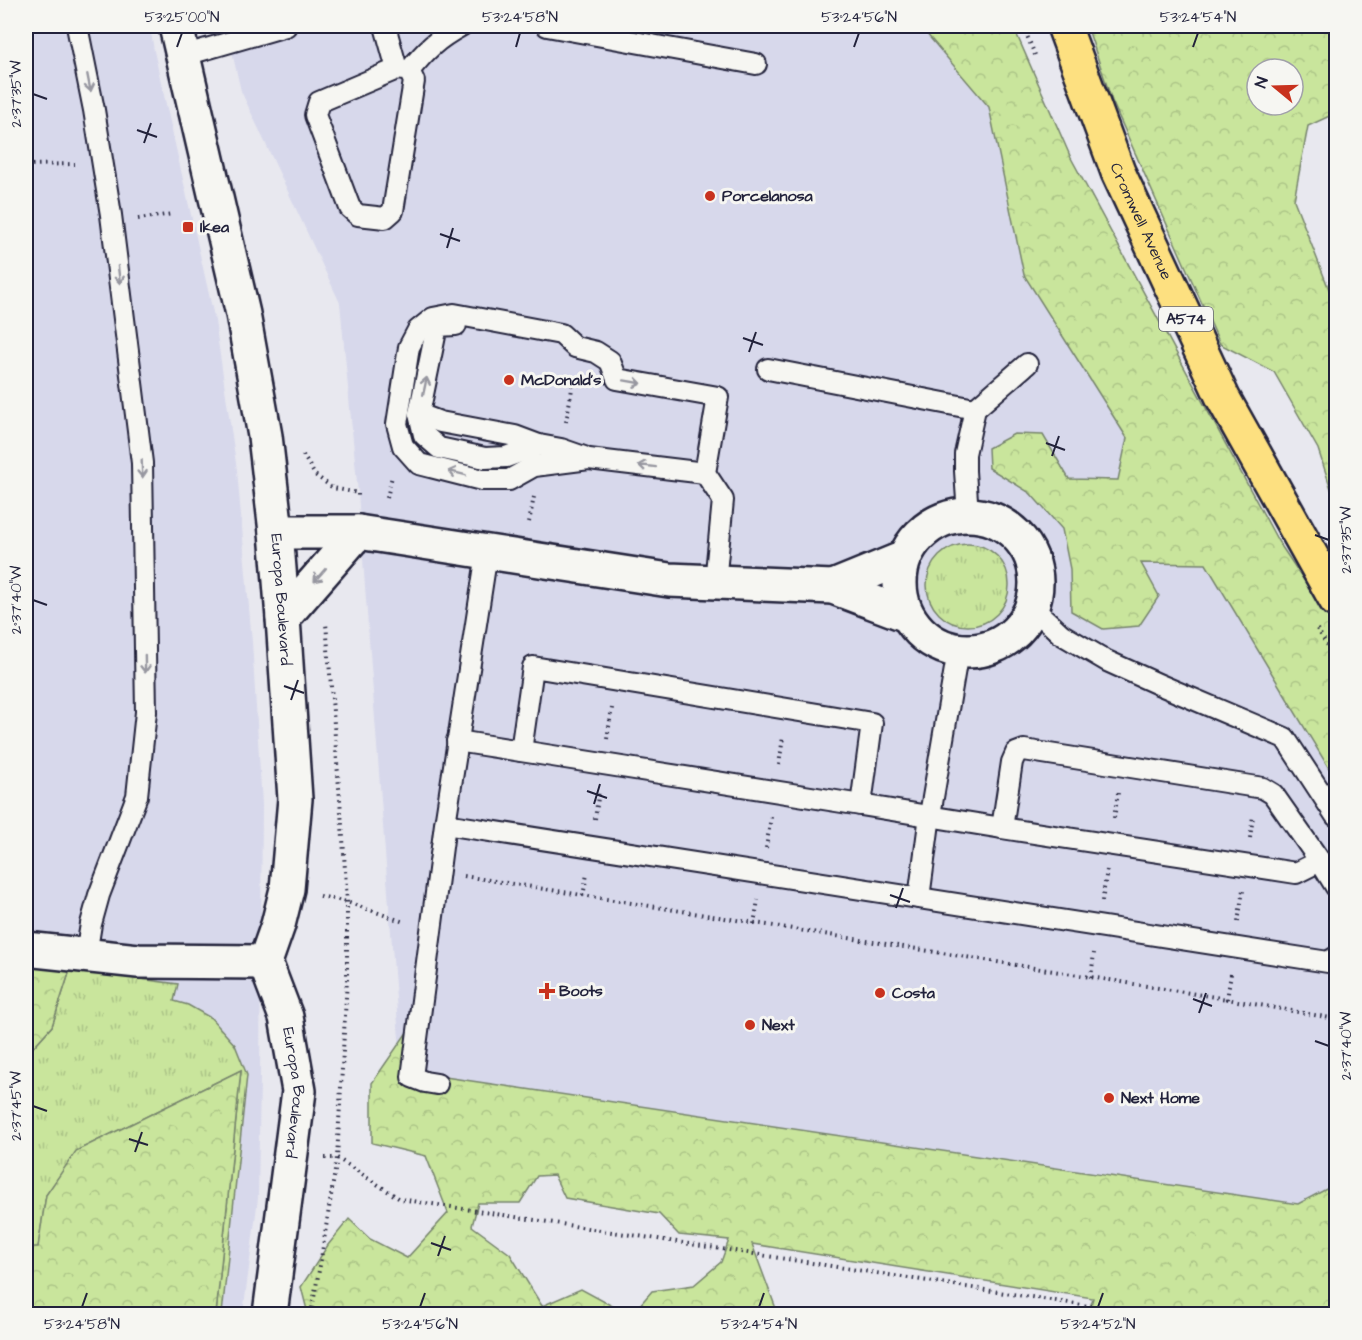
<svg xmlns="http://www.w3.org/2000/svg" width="1362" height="1340" font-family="'Architects Daughter',sans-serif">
  <defs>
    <pattern id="grass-tufts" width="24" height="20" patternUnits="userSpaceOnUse" patternTransform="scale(1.5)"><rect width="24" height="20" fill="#c9e59c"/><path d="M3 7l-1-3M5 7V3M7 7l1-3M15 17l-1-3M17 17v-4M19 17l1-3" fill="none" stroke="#acc487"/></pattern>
    <pattern id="forest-crowns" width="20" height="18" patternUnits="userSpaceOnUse" patternTransform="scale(1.5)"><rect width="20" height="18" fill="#c9e59c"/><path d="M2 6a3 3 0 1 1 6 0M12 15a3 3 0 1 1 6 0" fill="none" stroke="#acc487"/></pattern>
  </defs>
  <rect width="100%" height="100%" fill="#e8e8ef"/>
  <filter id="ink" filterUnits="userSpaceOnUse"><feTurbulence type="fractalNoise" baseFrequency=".0167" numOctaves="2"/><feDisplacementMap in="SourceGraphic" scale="12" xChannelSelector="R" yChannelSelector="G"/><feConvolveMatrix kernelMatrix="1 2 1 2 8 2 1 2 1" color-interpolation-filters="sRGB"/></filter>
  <g filter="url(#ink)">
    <g fill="#d7d8eb">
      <polygon points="26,26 150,26 154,51 215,321 237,470 252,642 262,804 260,1078 258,1198 243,1314 26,1314"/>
      <polygon points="226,26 967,26 1336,686 1336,1198 1301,1227 403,1092 358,493 340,303 241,91"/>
    </g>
    <g fill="url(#grass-tufts)" stroke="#76846c" stroke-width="1.5">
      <circle cx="968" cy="585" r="41"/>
      <polygon points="70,970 178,984 174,1001 188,1005 211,1018 235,1045 247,1075 222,1314 216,1314 241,1070 78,1150 46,1195 38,1248 26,1247 26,1055 52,1026"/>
    </g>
    <g fill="url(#forest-crowns)" stroke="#76846c" stroke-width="1.5" fill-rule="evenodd">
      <polygon points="920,26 1013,26 1071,158 1278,541 1336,628 1336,780 1206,564 1141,563 1159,596 1139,626 1103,629 1071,611 1070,569 1062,529 1030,493 989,468 988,448 1014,434 1043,435 1069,479 1118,480 1127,438 1024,275 989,107"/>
      <path d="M 1087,26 L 1336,26 L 1336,113 L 1308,126 L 1294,200 L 1334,302 L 1336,304 L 1336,504 L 1318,449 L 1274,372 L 1220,344 L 1112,101 ZM 1257,69 L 1293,69 L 1293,105 L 1257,105 Z"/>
      <polygon points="26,964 70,970 52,1026 26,1055"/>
      <polygon points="412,1025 425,1074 1298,1204 1336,1184 1336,1314 1088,1314 1093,1298 752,1244 778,1314 632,1314 652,1291 694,1285 721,1262 729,1240 679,1235 659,1214 565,1198 554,1175 537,1176 520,1203 478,1203 472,1226 510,1254 542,1306 581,1289 627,1314 308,1314 301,1287 328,1245 349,1219 370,1239 407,1258 448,1213 426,1156 372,1143 372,1083"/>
      <polygon points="241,1070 216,1314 26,1314 26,1247 38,1247 46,1195 76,1151"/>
    </g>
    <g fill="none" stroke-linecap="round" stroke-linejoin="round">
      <defs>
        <g id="lane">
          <polyline points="77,26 94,110 111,215 142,463 146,712 137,796 99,895 91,924 86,955"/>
          <polyline points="385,26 397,69"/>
          <polyline points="547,26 756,64"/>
          <polyline points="182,56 286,26"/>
          <polygon points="397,69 409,71 414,81 393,211 385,218 358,215 350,208 315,115 319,102"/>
          <path d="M 409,71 C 426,50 437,39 461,26"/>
          <polyline points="456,325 437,326 419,414 440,422 515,436 539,445 561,449 584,457"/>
          <polyline points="768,369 975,409"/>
          <polyline points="419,414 424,435 439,448 485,458 506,457 539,445"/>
          <polyline points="705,473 589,459 534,466 509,480 482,480 419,464 403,446 397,424 409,347 418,330 433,318 454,314 561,334 575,347 596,352 610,361 617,379 718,397 705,473 723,500 715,583"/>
          <polyline points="968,515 965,471 965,454 975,409 1027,364"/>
          <polyline points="1032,607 1061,634 1107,661 1158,684 1285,738 1336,816"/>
          <polyline points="457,741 521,751 533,667 872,723 861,805 1002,828 1012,762 1016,753 1024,750 1263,788 1273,794 1320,861 1336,887"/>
          <polyline points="521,751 861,805"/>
          <polyline points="445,824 1328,962 1336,957"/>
          <polyline points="1002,828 1296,873 1320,861"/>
          <polyline points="919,898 930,815 958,651"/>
          <polyline points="437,1084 425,1082 412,1077 445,824 487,553"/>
        </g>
        <g id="street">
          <circle cx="968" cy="583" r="68"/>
          <polyline points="276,532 358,532 669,580 833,587 907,615"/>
          <polyline points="833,587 904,558"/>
          <polyline points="283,618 358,532"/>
          <polyline points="26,949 138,961 265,962"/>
        </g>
        <g id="secondary">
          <path id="s1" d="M 176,26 L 243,314 L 265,436 L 276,532 L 283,618 L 295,799 L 287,889 L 278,925 L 265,962 L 286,1017 L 299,1091 L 270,1314"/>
        </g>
        <g id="primary">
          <path id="s2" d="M 1064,26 L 1118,172 L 1223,398 L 1336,600"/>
        </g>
      </defs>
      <use href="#lane" stroke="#22223b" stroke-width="24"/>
      <use href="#street" stroke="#22223b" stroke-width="38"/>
      <use href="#secondary" stroke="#22223b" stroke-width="38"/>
      <use href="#primary" stroke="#22223b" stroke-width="38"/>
      <g stroke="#22223b" stroke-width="4" stroke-dasharray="1.5 4.5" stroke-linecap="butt">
        <polyline points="1023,26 1035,55"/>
        <polyline points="26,165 75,164"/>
        <polyline points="138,219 173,214"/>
        <polyline points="566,422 574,378 582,380"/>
        <polyline points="303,455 315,475 333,488 358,493 358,499"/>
        <polyline points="387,498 392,476"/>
        <polyline points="529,522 534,497"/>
        <polyline points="1317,629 1336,658"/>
        <polyline points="607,739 612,708"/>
        <polyline points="779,765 783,737"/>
        <polyline points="1114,818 1118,793"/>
        <polyline points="595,819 599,791"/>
        <polyline points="1250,838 1253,816"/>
        <polyline points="766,848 771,817"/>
        <polyline points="464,876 1227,999"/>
        <polyline points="320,896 347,902 404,922"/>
        <polyline points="583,896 587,874"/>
        <polyline points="1102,901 1107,870"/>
        <polyline points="1238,922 1243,890"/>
        <polyline points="754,924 758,900"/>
        <polyline points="1231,974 1227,999 1336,1019"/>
        <polyline points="1091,978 1094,953"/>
        <polyline points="325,1158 337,1158 400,1199 1140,1314"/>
        <polyline points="311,1314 320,1265 337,1158 347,979 347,902 343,838 326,623"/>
      </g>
      <use href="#lane" stroke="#f6f6f2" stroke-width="20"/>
      <use href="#street" stroke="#f6f6f2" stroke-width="33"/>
      <use href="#secondary" stroke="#f6f6f2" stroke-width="33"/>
      <use href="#primary" stroke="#fde080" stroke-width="33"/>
    </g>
    <defs><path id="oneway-shaft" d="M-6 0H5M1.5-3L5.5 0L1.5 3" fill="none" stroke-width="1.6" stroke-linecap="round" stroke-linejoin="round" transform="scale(1.5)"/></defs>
    <g stroke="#9797a0">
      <use href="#oneway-shaft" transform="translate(89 83) rotate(79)"/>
      <use href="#oneway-shaft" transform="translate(119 275) rotate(83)"/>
      <use href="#oneway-shaft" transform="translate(633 382) rotate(10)"/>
      <use href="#oneway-shaft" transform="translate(425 386) rotate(-78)"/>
      <use href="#oneway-shaft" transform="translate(647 466) rotate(-173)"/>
      <use href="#oneway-shaft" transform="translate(142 469) rotate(88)"/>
      <use href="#oneway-shaft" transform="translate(457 473) rotate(-166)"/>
      <use href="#oneway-shaft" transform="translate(320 575) rotate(131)"/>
      <use href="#oneway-shaft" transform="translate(145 664) rotate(89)"/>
    </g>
  </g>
  <path fill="none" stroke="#22223b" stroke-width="2" d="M 177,47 L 182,33M 516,47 L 520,33M 854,47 L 859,33M 1193,47 L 1198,33M 33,94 L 47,99M 137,130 L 157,137M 144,143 L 151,123M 440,234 L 460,241M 447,248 L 453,228M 743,338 L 763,345M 749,352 L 756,332M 1046,443 L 1065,450M 1052,456 L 1059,436M 1315,535 L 1329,540M 33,600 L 47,605M 284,686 L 304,693M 291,700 L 298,680M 587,791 L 607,798M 594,804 L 600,784M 890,895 L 910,902M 896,908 L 903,888M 1193,999 L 1212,1006M 1199,1013 L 1206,993M 1315,1041 L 1329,1046M 33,1106 L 47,1111M 129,1139 L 148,1145M 135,1152 L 142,1132M 431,1243 L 451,1250M 438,1256 L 445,1236M 82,1307 L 87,1293M 420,1307 L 425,1293M 759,1307 L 764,1293M 1098,1307 L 1103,1293"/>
  <g fill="#c8321e" stroke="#f6f6f2" stroke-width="2">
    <circle cx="710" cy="196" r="6"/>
    <rect x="182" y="221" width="12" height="12" rx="3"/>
    <circle cx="509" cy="380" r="6"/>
    <path d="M544 982h6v6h6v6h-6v6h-6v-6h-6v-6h6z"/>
    <circle cx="880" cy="993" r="6"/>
    <circle cx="750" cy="1025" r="6"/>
    <circle cx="1109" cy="1098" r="6"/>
  </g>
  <g text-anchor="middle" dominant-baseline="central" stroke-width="6" stroke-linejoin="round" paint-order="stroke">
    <rect fill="#f6f6f2" stroke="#626272" stroke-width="1.5" x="1159" y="307" width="54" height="24" rx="4.5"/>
    <g font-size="15" font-weight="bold" fill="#22223b">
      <text x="1186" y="319">A574</text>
    </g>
    <g font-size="16" font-weight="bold" fill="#22223b" stroke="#f6f6f2" text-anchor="start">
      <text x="722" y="196">Porcelanosa</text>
      <text x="200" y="227">Ikea</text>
      <text x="521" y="380">McDonald's</text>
      <text x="559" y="991">Boots</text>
      <text x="892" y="993">Costa</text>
      <text x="762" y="1025">Next</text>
      <text x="1121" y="1098">Next Home</text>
    </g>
    <g font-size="16" fill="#22223b" stroke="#f6f6f2">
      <text stroke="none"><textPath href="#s2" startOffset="210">Cromwell Avenue</textPath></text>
      <text stroke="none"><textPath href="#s1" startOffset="584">Europa Boulevard</textPath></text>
      <text stroke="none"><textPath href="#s1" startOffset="1086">Europa Boulevard</textPath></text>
    </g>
  </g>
  <rect width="1362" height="1340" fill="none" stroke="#f6f6f2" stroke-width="66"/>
  <g transform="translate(1275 87) rotate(289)"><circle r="28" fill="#f6f6f2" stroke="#a1a1a9" stroke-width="1.5"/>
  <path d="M0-4.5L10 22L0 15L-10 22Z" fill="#c8321e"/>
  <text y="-9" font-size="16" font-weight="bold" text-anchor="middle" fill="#22223b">N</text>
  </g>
  <rect x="33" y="33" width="1296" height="1274" fill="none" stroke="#22223b" stroke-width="2"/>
  <g font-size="15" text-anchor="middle" fill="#22223b">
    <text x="182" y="22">53°25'00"N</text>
    <text x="520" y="22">53°24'58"N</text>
    <text x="859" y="22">53°24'56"N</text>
    <text x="1198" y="22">53°24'54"N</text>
    <text transform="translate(16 94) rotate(-90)" y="5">2°37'35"W</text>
    <text transform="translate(1346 540) rotate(-90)" y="5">2°37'35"W</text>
    <text transform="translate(16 600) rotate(-90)" y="5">2°37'40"W</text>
    <text transform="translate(1346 1046) rotate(-90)" y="5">2°37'40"W</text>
    <text transform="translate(16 1106) rotate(-90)" y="5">2°37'45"W</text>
    <text x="82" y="1329">53°24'58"N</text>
    <text x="420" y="1329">53°24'56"N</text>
    <text x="759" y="1329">53°24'54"N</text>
    <text x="1098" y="1329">53°24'52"N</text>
  </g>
</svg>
